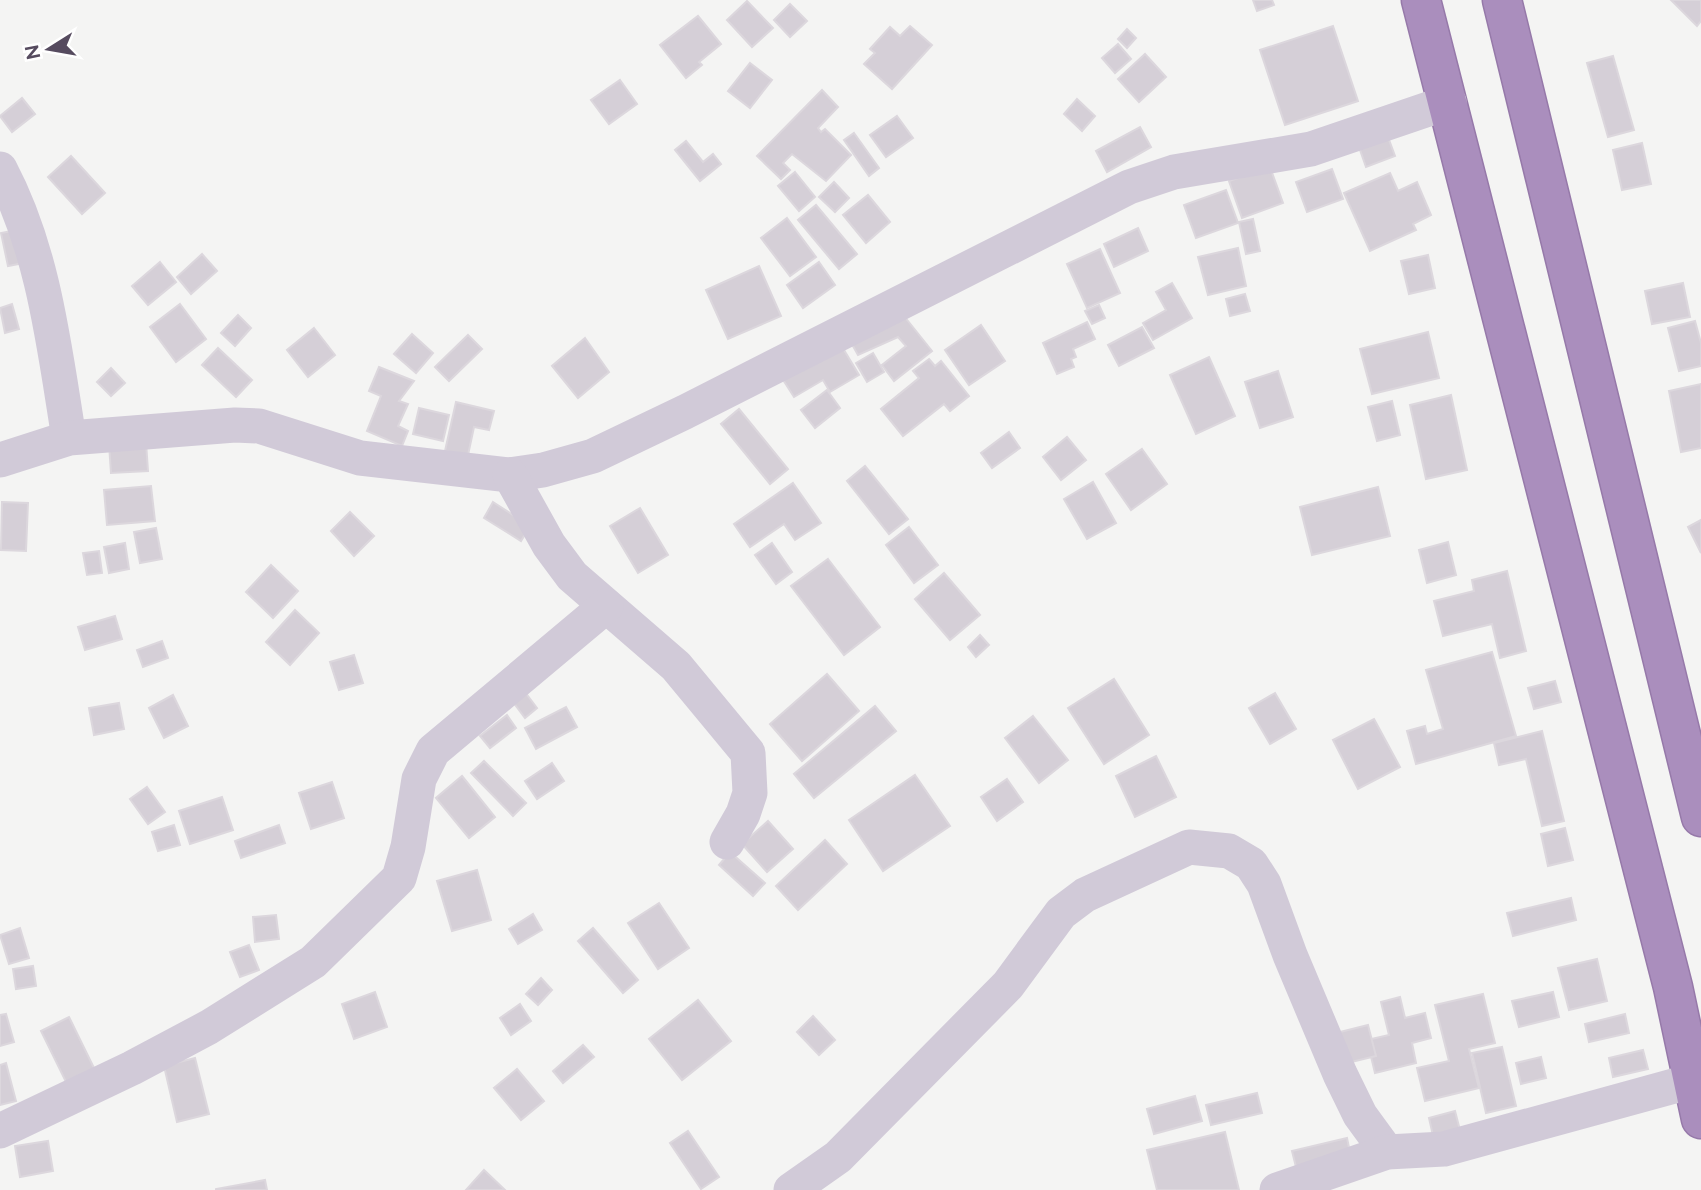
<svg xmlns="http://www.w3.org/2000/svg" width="1701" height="1190" font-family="Raleway,sans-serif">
  <rect width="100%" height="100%" fill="#f4f4f3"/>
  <g fill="#d5cfd7" stroke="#dcd7dd" stroke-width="2">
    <polygon points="1253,0 1272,0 1274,5 1257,11"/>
    <polygon points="1671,0 1701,0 1701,21 1697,26"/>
    <polygon points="747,1 773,28 752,47 727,20"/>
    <polygon points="790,4 807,21 790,37 774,20"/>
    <polygon points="698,16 721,44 699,62 702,65 686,78 660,45"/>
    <polygon points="910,26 932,45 892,89 864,64 875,53 870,49 890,27 900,36"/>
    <polygon points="1333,26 1358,101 1285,125 1260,50"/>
    <polygon points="1127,29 1136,38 1127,48 1118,39"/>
    <polygon points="1118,44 1131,59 1115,73 1102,58"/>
    <polygon points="1145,54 1166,77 1139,102 1118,79"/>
    <polygon points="1613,56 1634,130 1608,137 1587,63"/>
    <polygon points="750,63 772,80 750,108 728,91"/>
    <polygon points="620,80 637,104 609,124 591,100"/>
    <polygon points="822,90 838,107 818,128 821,132 825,129 851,155 826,181 792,154 783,163 790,170 781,179 757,156"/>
    <polygon points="22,98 35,114 12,132 0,116"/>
    <polygon points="1077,99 1095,116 1082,131 1064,114"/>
    <polygon points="897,116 913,138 886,157 870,135"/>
    <polygon points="1140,127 1151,147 1107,172 1096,151"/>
    <polygon points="854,133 879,168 869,176 844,140"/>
    <polygon points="1388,137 1395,156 1366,167 1359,147"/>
    <polygon points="686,141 703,162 713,154 721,164 700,181 675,150"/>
    <polygon points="1642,143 1651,184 1622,190 1613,150"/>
    <polygon points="71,156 105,193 82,214 48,177"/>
    <polygon points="1270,167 1283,203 1242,218 1229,181"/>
    <polygon points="1332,169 1343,199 1307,212 1296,182"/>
    <polygon points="795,172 815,197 799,211 778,186"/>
    <polygon points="1390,173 1398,191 1417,182 1431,215 1413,224 1416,230 1370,251 1344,193"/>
    <polygon points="834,182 849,198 835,212 819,197"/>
    <polygon points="1226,190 1238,223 1196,238 1184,205"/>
    <polygon points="868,195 890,222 866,243 843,215"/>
    <polygon points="816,205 857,254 839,269 798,220"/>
    <polygon points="787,218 816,257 790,276 761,238"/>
    <polygon points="1253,219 1260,251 1246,254 1239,222"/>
    <polygon points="1138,228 1148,251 1114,267 1104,244"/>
    <polygon points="17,230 24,263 8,266 1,233"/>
    <polygon points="1238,248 1246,286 1208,295 1198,257"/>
    <polygon points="1100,249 1120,293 1087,308 1067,264"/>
    <polygon points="202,254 217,271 191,294 177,277"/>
    <polygon points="1428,255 1435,288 1409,294 1401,261"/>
    <polygon points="160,262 176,282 148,305 132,286"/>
    <polygon points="819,262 835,285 803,308 787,285"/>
    <polygon points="759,266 781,316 728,339 706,290"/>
    <polygon points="1172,283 1192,318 1153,340 1143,323 1166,310 1156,292"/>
    <polygon points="1683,283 1690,317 1652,324 1645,291"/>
    <polygon points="1245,294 1250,311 1230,316 1226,299"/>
    <polygon points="12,304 19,329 5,333 0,308"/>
    <polygon points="180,304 206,339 176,362 150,327"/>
    <polygon points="1099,305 1105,318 1092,324 1085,311"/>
    <polygon points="896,306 932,351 894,381 882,365 906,346 898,337 858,355 845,332"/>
    <polygon points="238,315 251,328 235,346 221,333"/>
    <polygon points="1695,321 1701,343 1701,366 1679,371 1668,328"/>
    <polygon points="1087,322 1095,339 1073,349 1076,357 1071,359 1074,367 1057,374 1043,343"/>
    <polygon points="981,325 1005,361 969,385 945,350"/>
    <polygon points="1142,327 1154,348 1119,366 1108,345"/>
    <polygon points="314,328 335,355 308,377 287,350"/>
    <polygon points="1428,332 1439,378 1372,394 1360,349"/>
    <polygon points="412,334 433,353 416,373 394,354"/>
    <polygon points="468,335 482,349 449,381 435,367"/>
    <polygon points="585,338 609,372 578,398 552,366"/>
    <polygon points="838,340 859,375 830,392 823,380 794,397 780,375"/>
    <polygon points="218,348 252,380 236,397 202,365"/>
    <polygon points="873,353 884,372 867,382 856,363"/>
    <polygon points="1209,357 1235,416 1196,434 1170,375"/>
    <polygon points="929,359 935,366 941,361 969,396 950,411 944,404 903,436 881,409 919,378 913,371"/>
    <polygon points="379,367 414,381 399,401 408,404 398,426 408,431 402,446 367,431 381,396 369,391"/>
    <polygon points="111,368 125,383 111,396 97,382"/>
    <polygon points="1278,371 1293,417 1260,428 1245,382"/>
    <polygon points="1701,384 1701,448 1681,452 1669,391"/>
    <polygon points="827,390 840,408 815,428 801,410"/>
    <polygon points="1451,395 1467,470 1426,479 1410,405"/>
    <polygon points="1392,401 1400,435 1377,441 1368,407"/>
    <polygon points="456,402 494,411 489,430 474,427 468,455 445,451"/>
    <polygon points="419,408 449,415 443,441 413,434"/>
    <polygon points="739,409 788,469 770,484 721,424"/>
    <polygon points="1009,432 1020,448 992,468 981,453"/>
    <polygon points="1067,437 1086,460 1061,480 1043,457"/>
    <polygon points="146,442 148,471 111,473 109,444"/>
    <polygon points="1142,449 1167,484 1131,510 1106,474"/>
    <polygon points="865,466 908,519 889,534 847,481"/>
    <polygon points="1093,482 1116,523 1087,539 1064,499"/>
    <polygon points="793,483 821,523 795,540 784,524 750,547 734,524"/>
    <polygon points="151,486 155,521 107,525 104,490"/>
    <polygon points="1378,487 1390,536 1312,555 1300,507"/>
    <polygon points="2,502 28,503 26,551 1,550"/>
    <polygon points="493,502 530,526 521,541 484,518"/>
    <polygon points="640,508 668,555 638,573 610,526"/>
    <polygon points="350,512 374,536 354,556 331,531"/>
    <polygon points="1701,520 1701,553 1688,527"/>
    <polygon points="909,527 938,565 914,583 886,545"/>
    <polygon points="156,528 162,559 140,563 134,532"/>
    <polygon points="1448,542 1456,575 1427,583 1419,550"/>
    <polygon points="125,543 129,569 109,573 104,547"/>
    <polygon points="772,543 792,572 776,584 755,555"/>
    <polygon points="99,551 102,573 87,575 83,553"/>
    <polygon points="828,559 880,627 844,655 791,586"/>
    <polygon points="271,565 298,591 273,618 246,592"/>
    <polygon points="1507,571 1526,651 1500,658 1492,624 1443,636 1434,601 1474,591 1472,580"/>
    <polygon points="944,573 980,615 950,640 915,599"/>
    <polygon points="295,610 319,633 290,665 266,642"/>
    <polygon points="115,616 122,639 85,650 78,627"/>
    <polygon points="980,635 989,645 976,657 968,647"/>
    <polygon points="162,641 168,658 143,667 137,650"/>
    <polygon points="1492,652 1516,736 1416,764 1407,731 1425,726 1427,734 1443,729 1426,670"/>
    <polygon points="354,655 363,683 339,690 330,662"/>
    <polygon points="827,674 859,711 802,761 770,724"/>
    <polygon points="1114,679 1149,735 1104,764 1068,708"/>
    <polygon points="1555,681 1561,702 1534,709 1528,688"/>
    <polygon points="525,692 537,708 525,718 513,702"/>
    <polygon points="1275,693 1296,729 1270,744 1249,708"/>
    <polygon points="173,695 188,726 164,738 149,708"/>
    <polygon points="119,703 124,729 94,735 89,708"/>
    <polygon points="875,706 896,731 814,798 794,774"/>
    <polygon points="566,707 577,727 536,749 525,728"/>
    <polygon points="507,715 516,728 490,748 480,736"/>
    <polygon points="1033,716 1068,760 1039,783 1005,738"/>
    <polygon points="1374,719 1400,767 1358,789 1333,740"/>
    <polygon points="1542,731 1564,821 1542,826 1526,759 1499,765 1494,743"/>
    <polygon points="1156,756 1176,797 1135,817 1116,776"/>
    <polygon points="484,761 526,803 513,816 471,773"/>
    <polygon points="552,763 564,781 537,799 525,781"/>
    <polygon points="915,775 950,826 883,871 849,820"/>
    <polygon points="462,776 495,817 469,838 436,798"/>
    <polygon points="1007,779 1023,802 997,821 981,797"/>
    <polygon points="332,782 344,818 311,829 299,793"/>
    <polygon points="147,787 165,812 148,824 130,799"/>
    <polygon points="222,797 233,830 190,844 179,811"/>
    <polygon points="768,821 793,849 767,872 742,844"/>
    <polygon points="174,825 180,845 158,851 152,832"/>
    <polygon points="279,825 285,843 241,858 235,841"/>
    <polygon points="1565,828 1573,860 1548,866 1541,834"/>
    <polygon points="825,840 847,864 798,910 776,886"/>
    <polygon points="730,852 765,883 753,896 719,865"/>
    <polygon points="477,870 491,920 452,931 437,881"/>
    <polygon points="1571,898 1576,920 1513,936 1507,913"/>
    <polygon points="659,903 689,948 658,969 628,923"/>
    <polygon points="533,914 542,930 518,944 509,929"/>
    <polygon points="276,915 279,939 255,942 253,917"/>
    <polygon points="20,928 29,958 9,964 0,935"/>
    <polygon points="593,928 638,980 623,993 578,941"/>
    <polygon points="249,945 259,970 240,977 230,952"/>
    <polygon points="1597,959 1607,1001 1569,1010 1558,968"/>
    <polygon points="33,966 36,986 16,989 13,969"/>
    <polygon points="541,978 552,990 538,1005 526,994"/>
    <polygon points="375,992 387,1027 354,1039 342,1004"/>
    <polygon points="1553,992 1559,1017 1519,1027 1512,1001"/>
    <polygon points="1483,994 1495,1043 1469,1049 1479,1088 1425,1101 1417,1068 1449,1061 1435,1005"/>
    <polygon points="1400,997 1405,1018 1425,1013 1431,1038 1412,1043 1416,1063 1375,1073 1367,1040 1389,1035 1381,1002"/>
    <polygon points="698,1000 731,1041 682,1080 649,1039"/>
    <polygon points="520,1004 531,1021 511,1035 500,1018"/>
    <polygon points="6,1014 14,1042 0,1046 0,1015"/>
    <polygon points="1625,1014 1629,1033 1589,1042 1585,1024"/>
    <polygon points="813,1016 835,1040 819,1055 797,1032"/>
    <polygon points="69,1017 95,1070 67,1084 41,1031"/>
    <polygon points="1368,1025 1376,1056 1339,1065 1332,1034"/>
    <polygon points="583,1045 594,1057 563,1083 553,1071"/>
    <polygon points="1502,1047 1516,1106 1486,1113 1472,1053"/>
    <polygon points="1643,1050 1648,1069 1613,1077 1609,1058"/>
    <polygon points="1541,1057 1546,1078 1521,1084 1516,1063"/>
    <polygon points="195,1058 209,1114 177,1122 164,1066"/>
    <polygon points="6,1063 16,1101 0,1105 0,1065"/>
    <polygon points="517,1069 544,1101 521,1120 494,1088"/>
    <polygon points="1257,1093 1262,1113 1211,1125 1206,1105"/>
    <polygon points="1195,1096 1202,1121 1154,1134 1147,1109"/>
    <polygon points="1455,1111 1461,1134 1434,1140 1429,1118"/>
    <polygon points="688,1131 719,1177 701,1189 670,1143"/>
    <polygon points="1225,1132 1239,1190 1157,1190 1147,1150"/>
    <polygon points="1347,1138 1352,1162 1298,1175 1292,1151"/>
    <polygon points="48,1141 53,1171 20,1177 15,1146"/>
    <polygon points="484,1170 505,1190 466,1190"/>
    <polygon points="265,1180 267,1190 216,1190 216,1189"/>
  </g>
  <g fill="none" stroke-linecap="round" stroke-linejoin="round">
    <defs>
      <g id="highway">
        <polyline points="1421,0 1673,987 1701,1119"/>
        <polyline points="1502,0 1701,817"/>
      </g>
    </defs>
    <use href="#highway" stroke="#9679a9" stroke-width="41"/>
    <g stroke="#d1cad8" stroke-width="35">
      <path d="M 0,169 C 44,252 54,346 69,438"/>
      <polyline points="0,460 69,438 235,425 259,426 360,458 510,475 543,470 593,456 685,412 1129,187 1174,172 1311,149 1449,102"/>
      <polyline points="510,475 549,545 572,576 676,666 748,753 750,793 743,814 727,842"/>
      <polyline points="0,1131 132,1068 209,1027 313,962 399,878 408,847 419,779 433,751 606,606"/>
      <polyline points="791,1190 838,1157 1008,985 1061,913 1085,895 1189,847 1229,851 1251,864 1264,884 1290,955 1340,1074 1360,1115 1387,1152"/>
      <polyline points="1277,1190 1387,1152 1444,1149 1692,1081"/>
    </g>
    <use href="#highway" stroke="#aa8ebd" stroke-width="38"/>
  </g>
  <g transform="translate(49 49) rotate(259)" stroke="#ffffff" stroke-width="5" paint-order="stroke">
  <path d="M0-5L12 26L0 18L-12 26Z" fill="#564b5f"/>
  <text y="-10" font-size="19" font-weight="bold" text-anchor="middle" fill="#564b5f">N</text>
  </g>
</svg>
